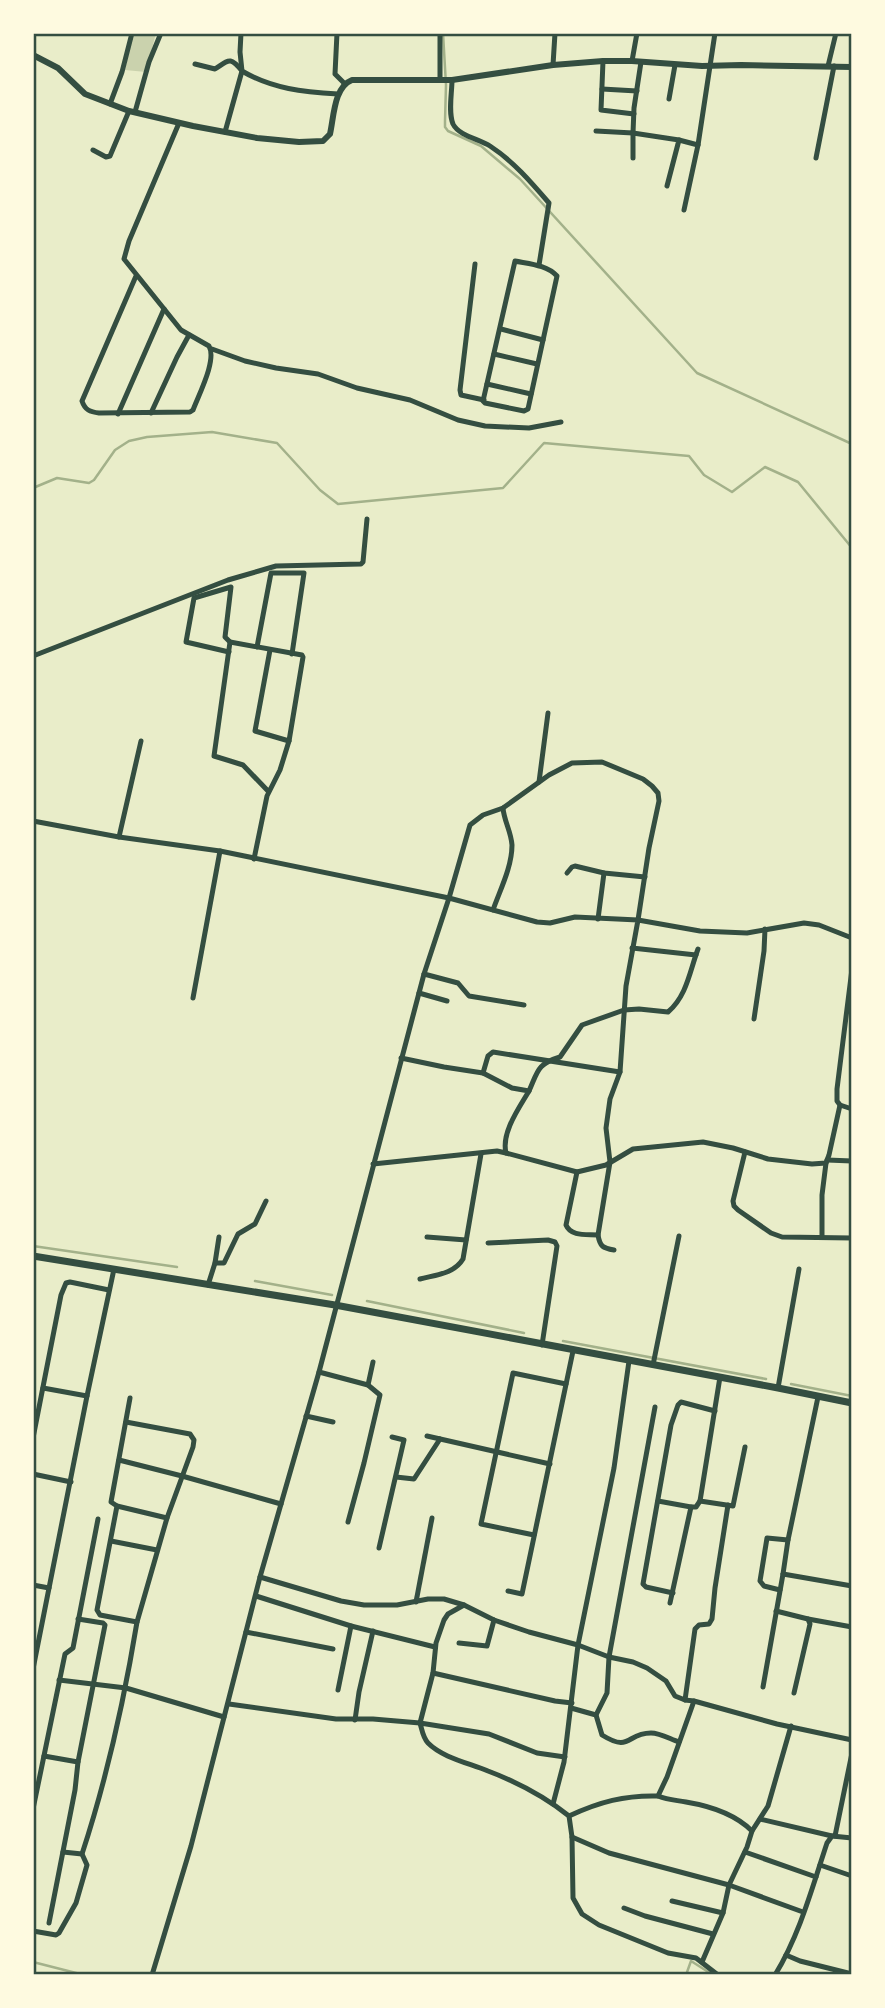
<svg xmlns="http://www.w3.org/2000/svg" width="885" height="2008" font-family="'Fira Sans Condensed',sans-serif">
  <rect width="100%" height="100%" fill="#e9edc9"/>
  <polygon fill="#cad2ad" points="133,33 156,33 146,72 125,70"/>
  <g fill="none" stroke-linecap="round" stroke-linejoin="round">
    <g stroke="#a3b18a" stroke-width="2.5">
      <polyline points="443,33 446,85 445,121 445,127 448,131 481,146 520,179 697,373 852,444"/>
      <polyline points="33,488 57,478 89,483 94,480 115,450 129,441 147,437 212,432 277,443 320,490 338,504 503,488 544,443 689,456 704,475 732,492 765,467 798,482 852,548"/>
      <polyline points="33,1246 177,1267"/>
      <polyline points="255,1281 332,1295"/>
      <polyline points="367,1301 524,1333"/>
      <polyline points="563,1341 766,1379"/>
      <polyline points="791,1384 852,1396"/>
      <polyline points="33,1962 84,1975"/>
      <polyline points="686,1975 691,1961 713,1975"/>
    </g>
    <g stroke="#344e41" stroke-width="5">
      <path d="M 241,33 L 240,52 L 242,71 C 272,89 304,92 338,94"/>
      <polyline points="337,33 335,74 344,83"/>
      <polyline points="440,33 440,80"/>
      <polyline points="603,61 601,110 634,114"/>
      <polyline points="632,61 637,33"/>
      <path d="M 195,64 L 215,69 C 229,60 230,56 242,71 L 225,132"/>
      <polyline points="553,65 555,33"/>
      <polyline points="828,66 836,33"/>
      <path d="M 452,80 C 452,93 448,112 453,124 C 459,136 479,139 490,146 C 513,161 531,182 549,203 L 539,265"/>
      <polyline points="602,89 637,91"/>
      <polyline points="669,99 675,65"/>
      <polyline points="110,104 122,72 132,33"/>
      <polyline points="135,112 149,62 161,33"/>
      <polyline points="596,131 633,133 634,108 641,62"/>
      <polyline points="679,140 698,145"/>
      <polyline points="93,150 106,157 110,156 129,111"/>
      <polyline points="633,158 633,133 679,140 667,186"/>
      <polyline points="816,158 834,66"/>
      <polyline points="684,210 698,145 715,33"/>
      <path d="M 515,261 C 530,264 547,265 557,276 L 528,409 L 524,411 L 485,403 L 483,401 Z"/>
      <polyline points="475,264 460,390 461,395 484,400"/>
      <path d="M 136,276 L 82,401 C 85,410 90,412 99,413 L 190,412 L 193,410 C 199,394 217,360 209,346 L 181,330 L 124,259 L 129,241 L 179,123"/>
      <polyline points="501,329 543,340"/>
      <polyline points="212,349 245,361 276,368 318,374 357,388 410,400 458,420 485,426 529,428 561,422"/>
      <polyline points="494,354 537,364"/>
      <polyline points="487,384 531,394"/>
      <polyline points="151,413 177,357 189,335"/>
      <polyline points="118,414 164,309"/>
      <polyline points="257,647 271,573 304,573 292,654"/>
      <polyline points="270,650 255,731 289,741"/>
      <polyline points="229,652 186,642 194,598 231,587 225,637 230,642"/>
      <polyline points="33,656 228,580 276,566 361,564 363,562 367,519"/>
      <polyline points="539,782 548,713"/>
      <path d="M 33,821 L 119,837 L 220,851 L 449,898 L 537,922 L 550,923 L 575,917 L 638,920 L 626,986 L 620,1072 L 610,1099 L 606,1128 L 610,1162 L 598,1235 C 600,1247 603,1248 614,1250"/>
      <polyline points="119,837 141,741"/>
      <polyline points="254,859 267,796 280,770 289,741 303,657 302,655 230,642 214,756 243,765 268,791"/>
      <polyline points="567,873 572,867 575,866 604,873 645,877"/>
      <path d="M 493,910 C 500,890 512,867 512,845 C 511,831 504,821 503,808"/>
      <polyline points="598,919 604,873"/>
      <polyline points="632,948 696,955"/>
      <polyline points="424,974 458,983 469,996 524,1005"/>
      <polyline points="419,993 447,1001"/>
      <polyline points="193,998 220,851"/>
      <polyline points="754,1019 764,951 765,929"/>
      <polyline points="483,1073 488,1056 493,1052 620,1072"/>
      <path d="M 529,1091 C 538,1071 537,1064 560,1057 L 582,1025 L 624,1010 L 639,1009 L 668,1012 C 687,996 690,970 698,949"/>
      <polyline points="840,1105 852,1109"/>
      <polyline points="745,1152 733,1201 734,1206 738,1210 771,1233 782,1237 852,1238"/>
      <polyline points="506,1153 577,1172 606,1165 633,1149 703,1142 733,1148 768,1159 812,1164 826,1163 829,1155 840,1105 837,1101 837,1089 852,969"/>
      <polyline points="827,1160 852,1161"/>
      <path d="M 373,1164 L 497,1151 L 506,1153 C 501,1133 519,1108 529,1091 L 512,1088 L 483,1073 L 444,1067 L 401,1058"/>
      <path d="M 577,1172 L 566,1225 C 571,1237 587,1234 598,1235"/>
      <polyline points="822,1236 822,1195 826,1163"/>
      <polyline points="427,1237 466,1240"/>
      <polyline points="488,1243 548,1240 555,1242 557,1246 542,1345"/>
      <polyline points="215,1263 224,1263 238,1234 255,1224 266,1201"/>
      <path d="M 420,1279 C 435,1275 454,1274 463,1259 L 481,1154"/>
      <polyline points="208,1285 215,1263 219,1237"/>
      <polyline points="653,1365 679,1236"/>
      <polyline points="319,1372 368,1385 380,1395 364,1463 348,1522"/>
      <polyline points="720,1377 700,1501 733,1506 745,1447"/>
      <polyline points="368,1385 373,1362"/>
      <polyline points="43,1388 87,1396"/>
      <polyline points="778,1388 799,1269"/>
      <polyline points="130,1398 111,1502 117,1506 167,1518"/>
      <polyline points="306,1416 333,1422"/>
      <polyline points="427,1436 550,1464"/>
      <polyline points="33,1438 61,1295 66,1283 70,1282 109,1290"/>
      <polyline points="119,1460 182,1476 281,1504"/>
      <polyline points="33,1474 71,1482"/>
      <polyline points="396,1477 414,1479 440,1439"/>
      <polyline points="658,1501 691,1507"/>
      <polyline points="117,1506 97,1610 100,1615 137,1622 167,1518 193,1447 194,1440 190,1434 126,1422"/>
      <polyline points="534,1535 481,1524 513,1373 566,1384"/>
      <polyline points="111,1541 157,1550"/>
      <polyline points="379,1548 404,1440 392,1437"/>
      <polyline points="783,1574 852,1586"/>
      <polyline points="260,1577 341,1601 364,1605 397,1605 428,1599 444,1599 464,1605 494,1620 529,1632 578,1645 609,1657 633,1662 647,1668 666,1681 675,1696 685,1700 694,1701 777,1724 852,1740"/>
      <polyline points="33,1585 49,1588"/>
      <polyline points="780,1590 764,1586 760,1581 767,1538 788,1540"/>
      <polyline points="508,1591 522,1594 573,1351"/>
      <polyline points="673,1593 646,1587 643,1584 671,1425 678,1405 681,1402 715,1411"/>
      <polyline points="256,1596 351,1626 435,1647"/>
      <polyline points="416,1602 432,1518"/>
      <polyline points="670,1603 691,1507 696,1507 700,1501"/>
      <polyline points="776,1611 808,1619 810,1624 794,1693"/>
      <polyline points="808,1619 852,1627"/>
      <polyline points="246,1632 333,1649"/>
      <polyline points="459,1643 487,1646 494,1620"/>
      <polyline points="33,1669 87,1396 114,1269"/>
      <polyline points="433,1673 555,1701 572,1703"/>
      <polyline points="59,1680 126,1688 224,1717"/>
      <polyline points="763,1687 783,1574 788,1540 818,1397"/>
      <polyline points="338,1690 351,1626"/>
      <polyline points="685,1700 695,1629 699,1625 709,1624 712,1619 715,1588 728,1505"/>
      <polyline points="229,1704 336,1719 373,1719 420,1723 433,1673 436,1643 444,1620 448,1614 464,1605"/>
      <path d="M 571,1708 L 596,1715 L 602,1735 C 631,1753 626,1733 651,1733 C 660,1733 670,1739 679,1742"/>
      <polyline points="596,1715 607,1693 609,1657 655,1407"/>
      <polyline points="355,1720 359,1692 373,1631"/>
      <polyline points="44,1756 78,1762"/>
      <path d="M 565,1757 L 537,1753 L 489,1734 L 420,1723 C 422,1730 423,1738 428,1743 C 443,1758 469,1763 488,1771 C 517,1782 544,1796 569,1816 L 572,1837 L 573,1898 L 582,1914 L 599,1925 L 668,1953 L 696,1958 L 718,1975"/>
      <path d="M 658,1796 C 668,1800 675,1800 686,1802 C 710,1806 735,1814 752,1831 L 747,1847 L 729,1885 L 723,1913 L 702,1962"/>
      <polyline points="553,1804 564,1762 578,1645 614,1468 629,1361"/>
      <polyline points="33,1809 65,1654 73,1648 98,1519"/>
      <path d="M 569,1816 C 599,1802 625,1795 658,1796 L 667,1777 L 694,1701"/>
      <polyline points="760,1819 832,1836"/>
      <polyline points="752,1831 768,1806 791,1726"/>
      <polyline points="835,1836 852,1753"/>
      <polyline points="572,1837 609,1853 729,1885 803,1912"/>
      <polyline points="63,1852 82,1854"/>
      <polyline points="745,1852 816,1877"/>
      <polyline points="820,1865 852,1876"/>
      <polyline points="672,1901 723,1913"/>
      <polyline points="624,1908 645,1916 713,1934"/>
      <polyline points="49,1923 75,1790 78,1762 105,1625 103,1623 78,1619"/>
      <path d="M 33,1931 L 56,1935 L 59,1933 L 76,1903 L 87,1865 L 82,1854 C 107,1778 124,1701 137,1622"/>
      <polyline points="786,1955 800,1961 852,1974"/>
      <polyline points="152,1975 191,1846 260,1577 319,1372 424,974 449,898 470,825 483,815 503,808 549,775 572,763 602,762 643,779 652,786 658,793 659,801 649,848 638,920 700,931 747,933 804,923 819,925 852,938"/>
      <path d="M 775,1975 C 800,1934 812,1888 827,1843 L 832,1836 L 852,1838"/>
    </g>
    <path stroke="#344e41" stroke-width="6" d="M 33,55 L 58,68 L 85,94 L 129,111 L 193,126 L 257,138 L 299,142 L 323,141 L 330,134 C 334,116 334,87 352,80 L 452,80 L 553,65 L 603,61 L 632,61 L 702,66 L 741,65 L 852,67"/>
    <polyline stroke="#344e41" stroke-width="7" points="33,1256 335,1305 778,1388 852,1403"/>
  </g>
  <rect width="885" height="2008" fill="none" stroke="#fefae0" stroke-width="70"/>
  <rect x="35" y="35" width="815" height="1938" fill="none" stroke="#344e41" stroke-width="2.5"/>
</svg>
